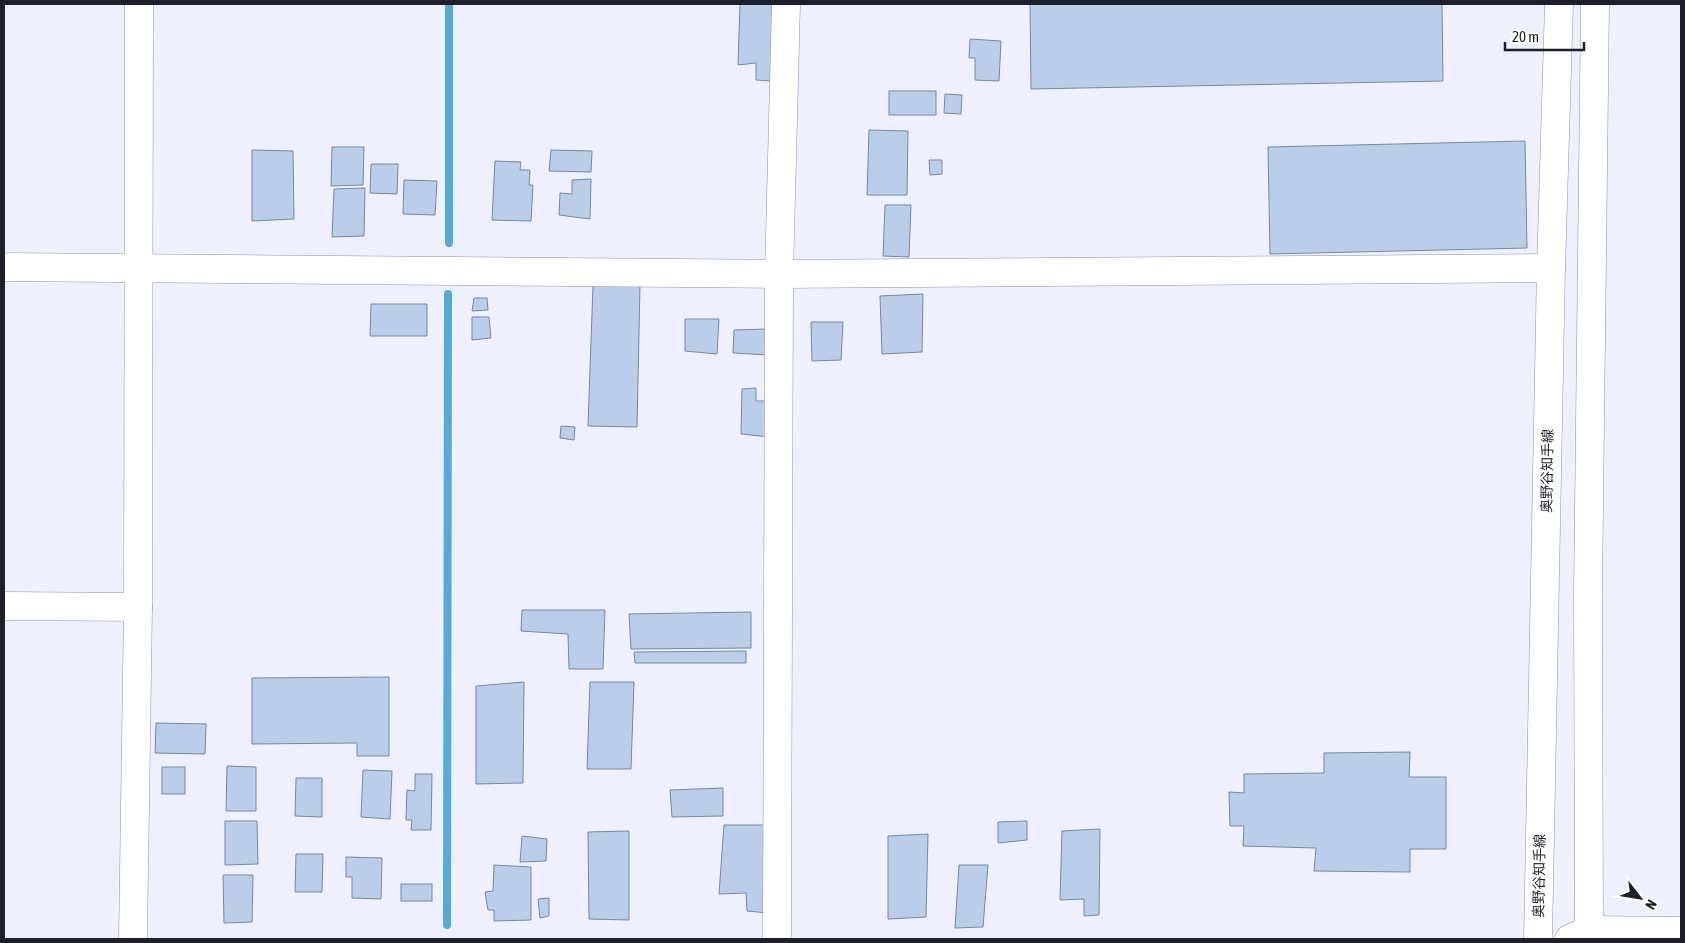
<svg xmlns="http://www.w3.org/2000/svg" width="1685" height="943" font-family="'Asap Condensed','Noto Sans JP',sans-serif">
  <rect width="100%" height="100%" fill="#eef0fd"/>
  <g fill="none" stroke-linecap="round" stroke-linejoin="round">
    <g stroke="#55abd7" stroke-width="8">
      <polyline points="449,243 449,4"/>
      <polyline points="447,925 448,294 448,315"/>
    </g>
  </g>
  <g fill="#bacee9" stroke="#7689a2">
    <polygon points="740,4 773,4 771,81 756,80 756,63 738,65"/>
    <polygon points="1030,4 1442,4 1443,81 1031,89"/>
    <polygon points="970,39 1001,41 999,81 975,80 975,58 969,58"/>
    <rect x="889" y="91" width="47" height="24"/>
    <polygon points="945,94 962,95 961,114 944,113"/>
    <polygon points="869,130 908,131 907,195 867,195"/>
    <polygon points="1525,141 1527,248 1270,254 1268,147"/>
    <polygon points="332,147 364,147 363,185 331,186"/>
    <polygon points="252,150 293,151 294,219 252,221"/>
    <polygon points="551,150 592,151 591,172 549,171"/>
    <polygon points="929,160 942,160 942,174 930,175"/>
    <polygon points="495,161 521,162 520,170 530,170 529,185 533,185 531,221 492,220"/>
    <polygon points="371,164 398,164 397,194 370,193"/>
    <polygon points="591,179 590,219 559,215 560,193 572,194 572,180"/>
    <polygon points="404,180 437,181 435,215 403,214"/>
    <polygon points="365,188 364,236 332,237 334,189"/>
    <polygon points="885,205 911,205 909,257 883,256"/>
    <polygon points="593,285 640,285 637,427 588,426"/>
    <polygon points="923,294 922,352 882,354 880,296"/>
    <polygon points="474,298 487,298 488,310 472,311"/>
    <polygon points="371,304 427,304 427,336 370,336"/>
    <polygon points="472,317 489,317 491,338 472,340"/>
    <polygon points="685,319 719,319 717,354 685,351"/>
    <polygon points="811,322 843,322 841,360 812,361"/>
    <polygon points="768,329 768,355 733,353 734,330"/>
    <polygon points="756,388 756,401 770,401 770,437 741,434 742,389"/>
    <polygon points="561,426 575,427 574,440 560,438"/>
    <polygon points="522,610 605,610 603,669 569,669 568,634 521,631"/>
    <polygon points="751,612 751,648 631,649 629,614"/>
    <polygon points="746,651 746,663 635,663 634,652"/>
    <polygon points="389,677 389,756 357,756 357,743 252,744 252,678"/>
    <polygon points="524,682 523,783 476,784 476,686"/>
    <polygon points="590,682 634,682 631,769 587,769"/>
    <polygon points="156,723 206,724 205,754 155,753"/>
    <polygon points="1410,752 1409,777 1446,777 1446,849 1410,849 1410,872 1314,871 1316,848 1243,846 1244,826 1230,826 1229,792 1244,793 1244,774 1324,773 1324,753"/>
    <polygon points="227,766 256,767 256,811 226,811"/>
    <rect x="162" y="767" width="23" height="27"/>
    <polygon points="363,770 392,771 390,819 361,817"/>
    <polygon points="415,774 432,774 431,830 411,830 412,820 406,820 407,790 415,791"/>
    <polygon points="296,778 322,778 322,817 295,816"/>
    <polygon points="723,788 723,816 672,817 670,790"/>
    <polygon points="225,821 257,821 258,864 225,865"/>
    <polygon points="1027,821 1027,840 998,843 998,822"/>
    <polygon points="724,825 774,825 768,913 747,911 746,893 719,894"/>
    <polygon points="1100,829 1099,915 1084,916 1084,899 1060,900 1062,831"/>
    <polygon points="629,831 629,920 589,919 588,832"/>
    <polygon points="928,834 926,917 888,919 888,836"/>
    <polygon points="522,836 547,839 546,861 520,862"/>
    <polygon points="296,854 323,854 322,892 295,892"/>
    <polygon points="346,857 382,858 381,899 352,898 352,877 346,877"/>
    <polygon points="494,865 531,867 531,920 494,921 494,910 488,910 485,892 493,891"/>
    <polygon points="959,865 988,865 983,927 955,928"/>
    <polygon points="223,875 253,875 252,922 224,923"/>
    <rect x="401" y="884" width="31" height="17"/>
    <polygon points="549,898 549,916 540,918 538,899"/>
  </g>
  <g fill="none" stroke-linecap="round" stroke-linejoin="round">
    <defs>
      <polyline id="street" points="4,606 138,607"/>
      <g id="secondary">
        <polyline points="4,267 779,274 1551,268"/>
        <polyline points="133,939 138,607 139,4"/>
        <polyline points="777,939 779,274 786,4"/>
        <polyline points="1538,939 1551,268 1559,4"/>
        <polyline points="1569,939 1589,930 1681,931"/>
        <polyline points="1589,939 1588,592 1595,4"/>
      </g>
    </defs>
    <use href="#street" stroke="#8d92b0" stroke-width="29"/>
    <use href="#secondary" stroke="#8d92b0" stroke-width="29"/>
    <use href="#street" stroke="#fff" stroke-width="28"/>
    <use href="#secondary" stroke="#fff" stroke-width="28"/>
  </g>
  <g text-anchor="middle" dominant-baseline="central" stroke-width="5" stroke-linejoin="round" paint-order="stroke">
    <g font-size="14" fill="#1e1f2b" stroke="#fff">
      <text transform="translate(1547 471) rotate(-89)">奥野谷知手線</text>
      <text transform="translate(1539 876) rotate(-89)">奥野谷知手線</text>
    </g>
  </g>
  <rect width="1685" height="943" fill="none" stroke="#1e1f2b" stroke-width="10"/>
  <g transform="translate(1640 898) rotate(121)" stroke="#ffffff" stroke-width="4" paint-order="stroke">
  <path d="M0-4L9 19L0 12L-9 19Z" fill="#1e1f2b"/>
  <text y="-8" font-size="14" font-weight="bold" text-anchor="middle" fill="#1e1f2b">N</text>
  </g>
  <path d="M1505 42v8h79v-8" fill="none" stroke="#1e1f2b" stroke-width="2.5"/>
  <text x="1512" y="42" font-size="15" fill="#1e1f2b" stroke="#ffffff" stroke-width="4" paint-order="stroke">20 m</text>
</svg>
